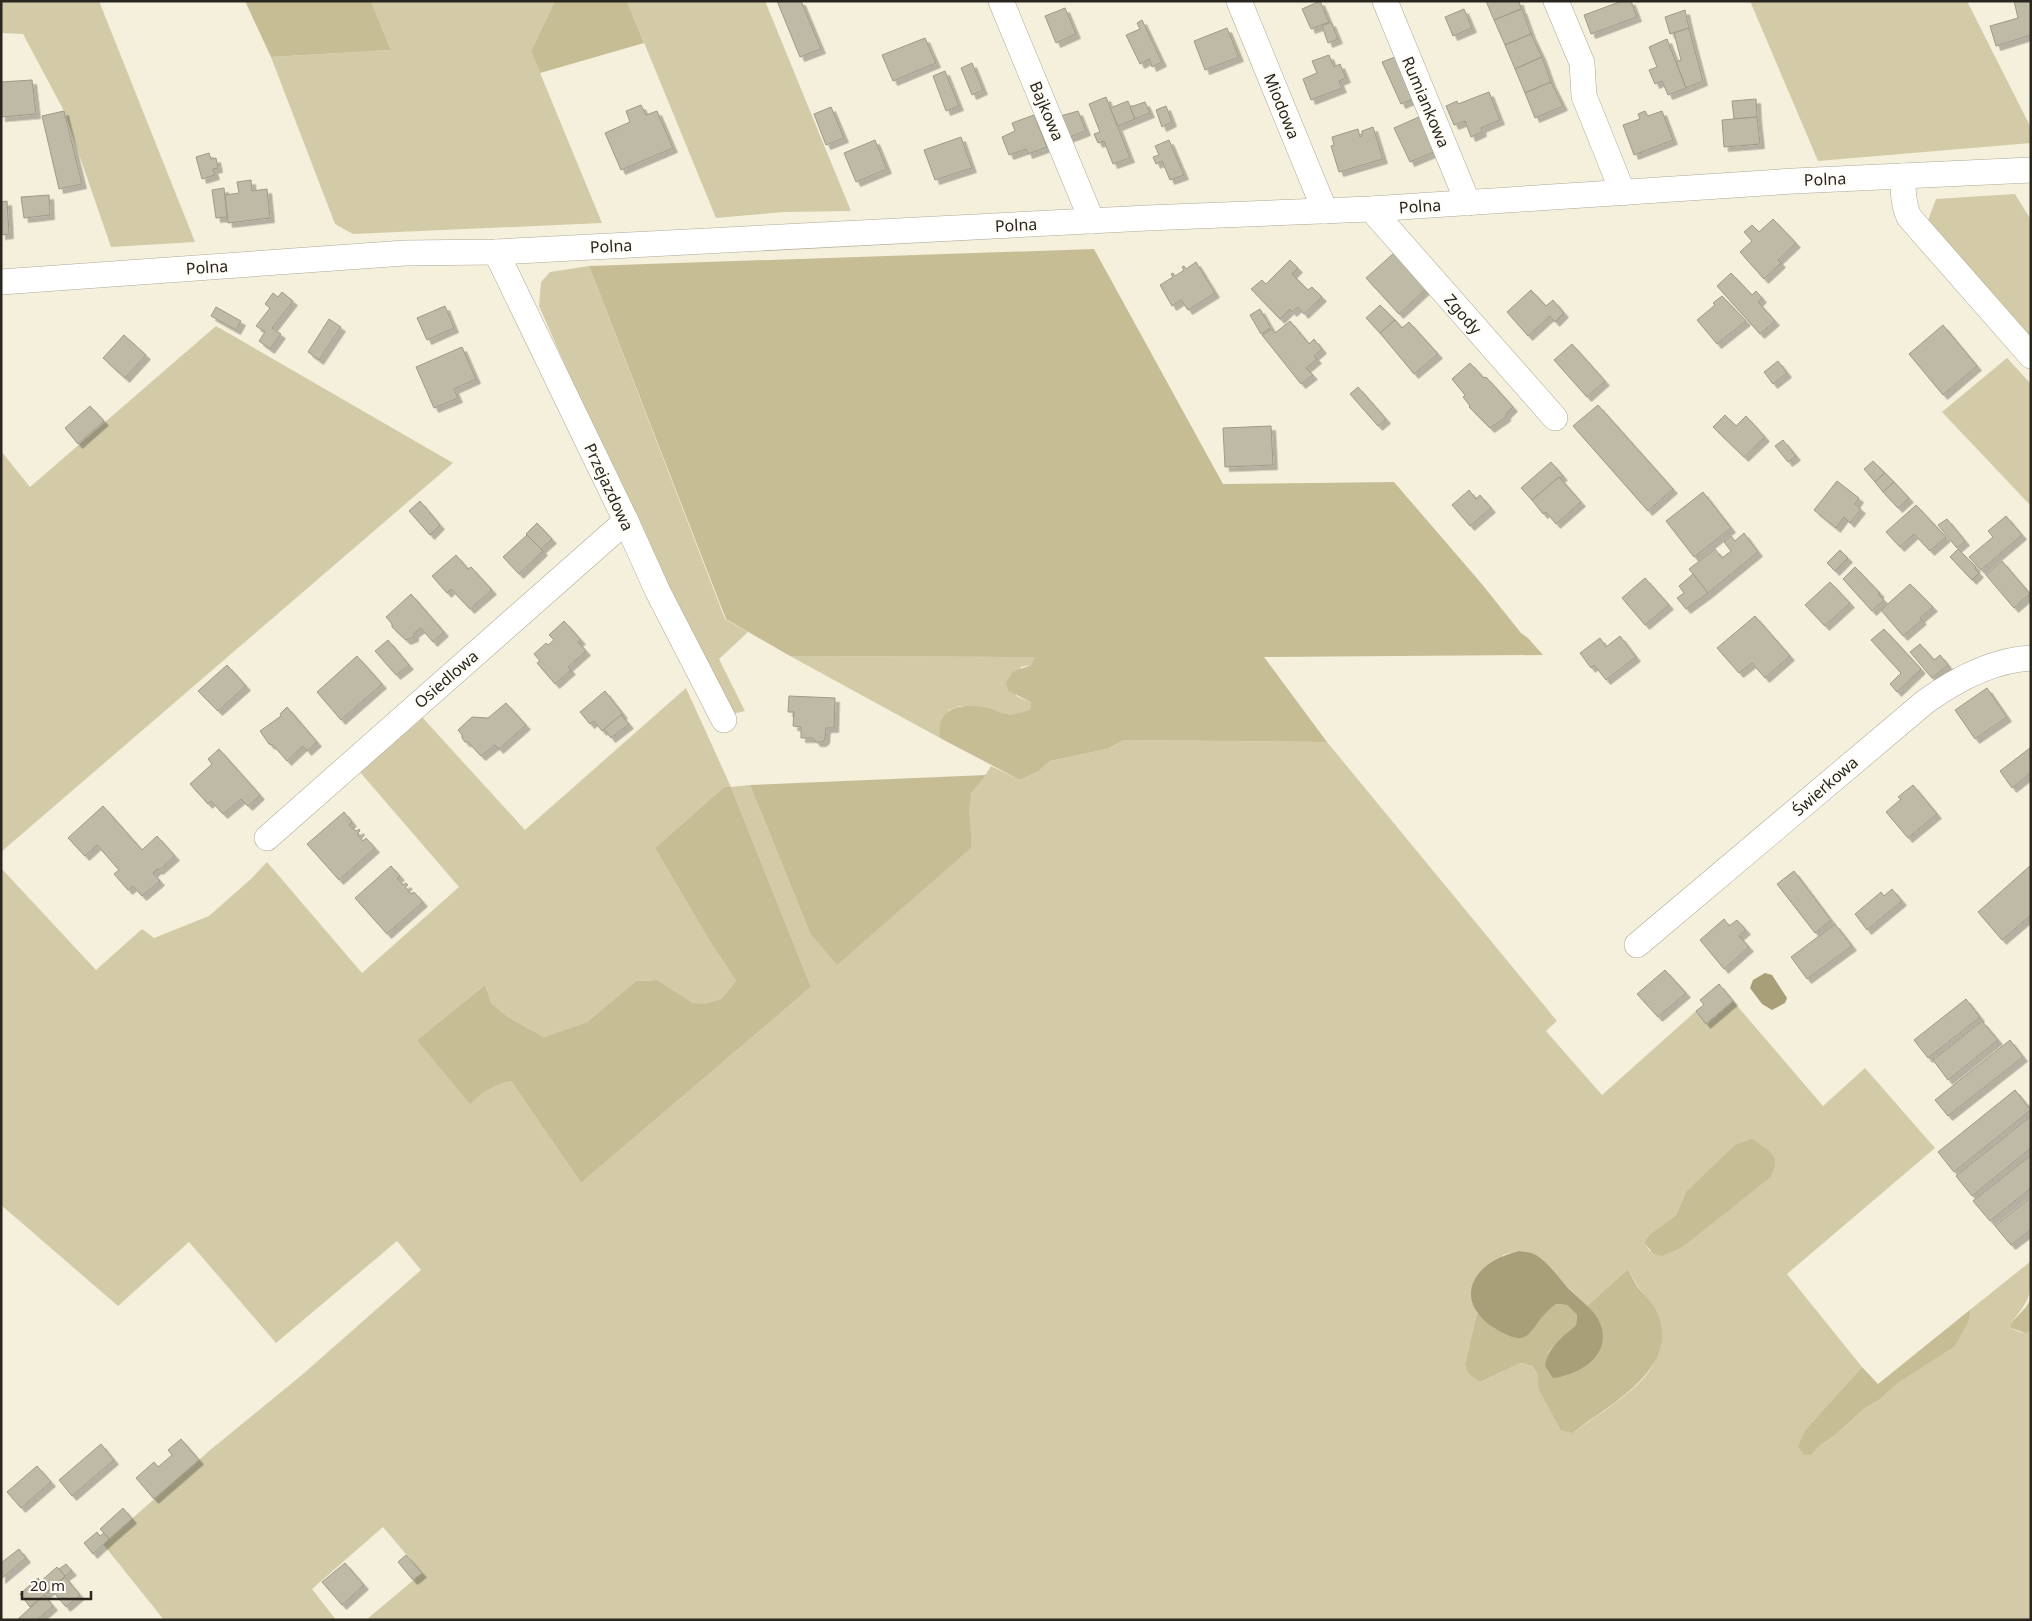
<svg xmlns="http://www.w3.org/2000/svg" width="2032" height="1621" font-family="'Noto Sans',sans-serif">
  <defs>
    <filter id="shadow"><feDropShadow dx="4.5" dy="4.5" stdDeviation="0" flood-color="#0004"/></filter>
  </defs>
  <rect width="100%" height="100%" fill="#f5f0db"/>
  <g fill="#d3cba8" fill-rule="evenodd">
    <polygon points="1,1 99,1 195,242 111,247 64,111 23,34 1,33"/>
    <polygon points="371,1 555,1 531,51 602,223 353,234 335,224 271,57 391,50"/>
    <polygon points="627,1 765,1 851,211 784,212 716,218"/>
    <polygon points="1750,1 1967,1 2031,128 2031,143 1818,161"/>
    <polygon points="2015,194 2031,220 2031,342 1927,223 1936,199"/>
    <polygon points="589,266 725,619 748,632 719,659 745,711 732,714 662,585 539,306 541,282 550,272"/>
    <polygon points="216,326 453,463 1,852 1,451 30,487"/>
    <polygon points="2007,358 2031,384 2031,506 1942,412"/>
    <polygon points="790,656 1036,657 1031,665 1021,667 1016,696 1031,702 1030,709 1018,714 1006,714 976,707 960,706 949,710 940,732 940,738"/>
    <path d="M 686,688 L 731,787 L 750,785 L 810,933 L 972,847 C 971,833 965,803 972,791 C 978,782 986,776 991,766 L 1020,780 L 1039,771 L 1050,761 L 1107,749 L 1124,740 L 1327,742 L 1557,1021 L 1546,1031 L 1602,1095 L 1696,1011 L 1707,1024 L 1733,1001 L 1823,1106 L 1865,1068 L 1935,1148 L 1787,1274 L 1862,1367 L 1806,1429 L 1811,1454 L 1819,1446 L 1835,1435 L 1865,1408 L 1879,1400 L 1898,1383 L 1954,1346 L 1969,1321 L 1971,1309 L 2031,1261 C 2031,1296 2032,1297 2011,1323 L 2011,1328 C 2018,1332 2023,1334 2031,1332 L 2031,1620 L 366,1620 L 422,1573 L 383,1527 L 312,1589 L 336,1620 L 164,1620 L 103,1544 L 209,1451 L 303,1374 L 421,1270 L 397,1241 L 276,1343 L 189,1242 L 118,1306 L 1,1205 L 1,868 L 96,970 L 142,929 L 154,938 L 209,916 L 251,879 L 267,862 L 362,973 L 459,887 L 359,771 L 422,717 L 525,830 ZM 724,787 L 731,787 L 811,987 L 581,1183 L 511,1081 L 497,1084 L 478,1096 L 417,1040 L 485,985 L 492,1004 L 508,1017 L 544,1037 L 587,1022 L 636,981 L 657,980 L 692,1004 L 704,1004 L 721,999 L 736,981 L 709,940 L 655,848 ZM 1775,1167 L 1771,1177 L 1731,1208 L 1650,1251 L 1644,1243 L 1649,1235 L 1676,1215 L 1686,1192 ZM 1519,1251 L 1534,1254 L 1587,1306 L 1628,1269 L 1637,1285 L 1657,1312 C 1657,1325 1659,1350 1654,1362 C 1646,1386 1595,1416 1573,1433 L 1538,1388 L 1538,1375 L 1532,1366 L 1521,1363 L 1480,1382 L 1465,1364 L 1477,1313 L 1472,1302 L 1503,1255 Z"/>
  </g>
  <g fill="#c6bd95">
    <polygon points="245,1 371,1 391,50 271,57"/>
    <polygon points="555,1 627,1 644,43 540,73 531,51"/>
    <path d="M 1094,249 L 1223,484 L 1394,482 L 1481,583 L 1521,633 L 1528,638 L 1543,655 L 1264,657 L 1327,742 L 1124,740 L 1107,749 L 1050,761 L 1039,771 L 1020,780 L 940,738 C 936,705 963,703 988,708 C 995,710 1001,713 1007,714 C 1016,715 1023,712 1030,709 L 1031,702 L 1008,691 L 1006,682 L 1013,672 L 1031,665 L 1035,657 L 790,656 L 726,619 L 589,266 Z"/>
    <polygon points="986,775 971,793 969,810 972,847 837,965 810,933 750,785"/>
    <path d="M 724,787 L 731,787 L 811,987 L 581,1183 L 511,1081 C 495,1084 482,1092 470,1104 L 417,1040 L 485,985 L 492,1004 L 508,1017 L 544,1037 L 587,1022 L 636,981 L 657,980 L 692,1003 L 704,1004 L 721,999 L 736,981 L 709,940 L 655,848 Z"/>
    <polygon points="1752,1139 1768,1150 1775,1158 1775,1167 1771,1177 1681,1248 1662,1256 1654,1254 1644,1243 1649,1235 1676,1215 1686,1192 1735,1145"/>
    <path d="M 1628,1269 C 1631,1275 1634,1281 1637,1286 C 1644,1295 1654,1304 1658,1314 C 1680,1370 1609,1404 1573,1433 L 1561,1430 L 1538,1388 L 1538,1375 L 1532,1366 L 1521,1363 L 1480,1382 L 1468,1373 L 1465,1364 L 1477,1313 L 1495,1329 L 1530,1333 L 1542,1315 L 1556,1304 L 1567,1305 L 1577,1315 L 1576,1325 L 1559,1340 L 1547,1354 L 1592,1311 L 1587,1306 Z"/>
    <polygon points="2031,1299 2031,1332 2025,1333 2011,1328 2011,1323 2026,1307"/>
    <polygon points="1971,1309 1969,1321 1955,1346 1898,1383 1879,1400 1865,1408 1835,1435 1819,1446 1811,1455 1804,1455 1798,1446 1806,1429 1862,1367 1878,1384"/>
  </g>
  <g fill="#a89e78">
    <polygon points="1765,973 1772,975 1787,998 1785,1003 1772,1010 1762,1004 1750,988 1753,980"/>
    <path d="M 1519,1251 C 1523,1252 1529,1252 1534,1254 C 1548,1261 1559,1279 1569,1289 C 1580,1300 1594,1309 1600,1323 C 1613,1355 1579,1375 1553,1378 L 1545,1366 C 1549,1346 1561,1338 1576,1325 L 1577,1315 L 1567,1305 L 1556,1304 C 1551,1308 1546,1312 1542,1317 C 1536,1324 1531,1336 1521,1338 C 1515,1339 1508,1335 1503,1333 C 1450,1306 1468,1263 1519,1251 Z"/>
  </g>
  <g fill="#bfbaa6" stroke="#9f9a87" filter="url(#shadow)">
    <polygon points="777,1 801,1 821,49 800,57"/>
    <polygon points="1320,1 1329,22 1311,29 1302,9"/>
    <polygon points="1486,1 1519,1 1521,9 1494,20"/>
    <polygon points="1622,1 1631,1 1637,17 1591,34 1584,15"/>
    <polygon points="2014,1 2031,1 2031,35 1996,46 1990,26 2018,18"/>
    <polygon points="1065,8 1076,34 1056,43 1045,16"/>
    <polygon points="1464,9 1472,28 1453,36 1445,17"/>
    <polygon points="1522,9 1531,34 1505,45 1494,20"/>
    <polygon points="1685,10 1689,28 1670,34 1665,17"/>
    <polygon points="1142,20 1162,62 1152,67 1149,59 1140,64 1126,35 1140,29 1137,23"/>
    <polygon points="1331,22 1338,39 1328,43 1322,26"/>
    <polygon points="1227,28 1239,57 1205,70 1194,41"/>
    <polygon points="1689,28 1703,81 1686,88 1676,62 1681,60 1674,33"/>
    <polygon points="1531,34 1542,57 1515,69 1505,45"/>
    <polygon points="925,38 936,63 893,81 882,55"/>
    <polygon points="1667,39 1686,88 1668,95 1662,81 1655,84 1649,70 1657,67 1649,47"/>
    <polygon points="1329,55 1334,67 1340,64 1346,78 1339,81 1342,88 1311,100 1303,79 1317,73 1312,61"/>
    <polygon points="1395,57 1413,99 1401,104 1382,62"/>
    <polygon points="1542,57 1551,82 1525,93 1515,69"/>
    <polygon points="972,63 983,90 972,95 961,68"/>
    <polygon points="945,71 959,106 946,111 933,76"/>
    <polygon points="32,80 36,114 1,117 1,82"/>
    <polygon points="1551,82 1563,106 1535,118 1525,93"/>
    <polygon points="1489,92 1500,120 1481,128 1482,132 1471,137 1465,121 1454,125 1446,106 1457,101 1458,104"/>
    <polygon points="1106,97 1130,158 1113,164 1104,141 1098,143 1094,134 1100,132 1089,104"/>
    <polygon points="1756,99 1757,117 1734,119 1732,101"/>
    <polygon points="1128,101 1135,119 1118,126 1110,108"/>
    <polygon points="1145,102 1150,113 1135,119 1130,107"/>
    <polygon points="641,105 646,115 657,111 673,148 621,170 605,133 630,122 626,111"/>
    <polygon points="1166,106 1172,122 1162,127 1156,110"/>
    <polygon points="831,107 844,138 826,145 814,114"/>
    <polygon points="64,111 82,184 59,189 42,116"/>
    <polygon points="1078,111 1086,131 1065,139 1057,117"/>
    <polygon points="1645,111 1648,116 1662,111 1673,140 1634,155 1623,125 1640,119 1638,114"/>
    <polygon points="1034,115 1047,147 1028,154 1026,149 1009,155 1002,137 1015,131 1012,123"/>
    <polygon points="1421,116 1436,151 1410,162 1394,128"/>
    <polygon points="1757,117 1760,144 1724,147 1722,120"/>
    <polygon points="1373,127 1383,159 1339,172 1331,146 1334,145 1332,137 1358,129 1360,137 1362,136 1362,131"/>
    <polygon points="961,137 972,168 935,180 924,150"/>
    <polygon points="875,140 887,169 856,182 844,153"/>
    <polygon points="1169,140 1184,175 1170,180 1162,161 1156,164 1153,157 1159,155 1155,146"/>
    <polygon points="209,153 211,159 216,158 218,168 213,169 215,175 202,179 196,157"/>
    <polygon points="251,180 252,191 267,189 270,218 228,223 225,195 239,193 237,182"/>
    <polygon points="224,188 227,217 216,218 212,190"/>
    <polygon points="49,195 50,215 24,218 21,197"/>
    <polygon points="7,201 9,234 1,235 1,202"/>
    <polygon points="1773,219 1796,243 1778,260 1781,263 1764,279 1740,252 1752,241 1744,232 1752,225 1759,232"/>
    <polygon points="1395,252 1427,288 1399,314 1366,278"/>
    <polygon points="1290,260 1298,268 1292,274 1308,290 1312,287 1322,297 1304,314 1298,307 1292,312 1290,309 1280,319 1251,289 1262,280 1266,284"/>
    <polygon points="1196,262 1215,293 1188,310 1181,300 1172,306 1160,285 1173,277 1171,274 1173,273 1175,276 1184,270 1182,267 1184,266 1186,269"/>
    <polygon points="1731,273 1752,295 1756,291 1762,298 1758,302 1775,321 1760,334 1717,286"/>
    <polygon points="1531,290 1546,306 1553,300 1564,313 1555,322 1550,316 1528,336 1507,312"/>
    <polygon points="282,292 293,301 272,328 281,334 270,349 259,341 265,332 256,326 270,308 265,304 273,293 278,297"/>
    <polygon points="1722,296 1746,321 1717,344 1697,320 1715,305 1713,303"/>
    <polygon points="1380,305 1395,320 1380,333 1366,318"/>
    <polygon points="445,306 454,328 427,340 417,318"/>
    <polygon points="216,307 241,321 236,330 211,316"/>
    <polygon points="1260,309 1271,328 1261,334 1250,315"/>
    <polygon points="329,319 341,327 319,360 308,352"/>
    <polygon points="1395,320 1402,328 1409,322 1438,354 1414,374 1380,333"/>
    <polygon points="1290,321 1309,344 1314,339 1322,349 1314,356 1317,359 1306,368 1313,375 1301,384 1262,335 1272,329 1275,333"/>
    <polygon points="1943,325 1977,366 1943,395 1909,354"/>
    <polygon points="124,335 146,355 125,378 103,358"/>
    <polygon points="1572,344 1605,381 1587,397 1554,360"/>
    <polygon points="462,347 476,379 454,389 458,398 434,408 416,367"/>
    <polygon points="1778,361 1787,373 1773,384 1764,372"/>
    <polygon points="1470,363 1484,378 1486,377 1513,407 1506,414 1506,417 1490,428 1469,407 1470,406 1463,397 1465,395 1452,379"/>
    <polygon points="1358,387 1386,419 1378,426 1350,394"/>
    <polygon points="1598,405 1673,489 1648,511 1573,426"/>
    <polygon points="90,406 104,421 78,444 65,428"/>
    <polygon points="1725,415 1736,426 1746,416 1765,437 1744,457 1713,427"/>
    <polygon points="1271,426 1273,465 1225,467 1223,428"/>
    <polygon points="1783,440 1796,456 1788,462 1775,446"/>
    <polygon points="1873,461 1885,473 1875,482 1864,469"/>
    <polygon points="1551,462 1563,476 1560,478 1559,477 1532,500 1521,488"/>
    <polygon points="1885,473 1894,482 1883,492 1875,482"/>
    <polygon points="1559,477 1581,502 1556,524 1546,512 1543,514 1532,500"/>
    <polygon points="1837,481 1859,498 1855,504 1861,509 1850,523 1844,517 1836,528 1814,510"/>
    <polygon points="1894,482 1909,498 1898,508 1883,492"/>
    <polygon points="1469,490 1476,499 1480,495 1491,508 1470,526 1452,505"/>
    <polygon points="1703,492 1731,528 1694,557 1666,521"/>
    <polygon points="420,501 440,525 430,535 409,511"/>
    <polygon points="1916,505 1946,537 1930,551 1914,534 1900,547 1886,532"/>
    <polygon points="2006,516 2022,535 1981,570 1969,557 1993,537 1988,531"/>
    <polygon points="1947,519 1965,541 1957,548 1938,525"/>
    <polygon points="537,523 552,539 541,549 526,534"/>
    <polygon points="1744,533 1758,552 1708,593 1689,569 1715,549 1722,558 1731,551 1724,542 1731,536 1735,541"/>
    <polygon points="527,535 543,551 519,574 503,557"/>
    <polygon points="1958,549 1976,567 1975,569 1979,573 1972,580 1950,557"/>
    <polygon points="1840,550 1848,558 1835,571 1827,563"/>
    <polygon points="456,555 468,569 471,567 492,590 470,609 451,589 447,593 432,576"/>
    <polygon points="2002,561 2030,594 2014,608 1986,575"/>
    <polygon points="1855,567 1880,593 1878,594 1884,600 1872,611 1843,579"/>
    <polygon points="1693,574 1708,593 1686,609 1677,598 1684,593 1679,586"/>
    <polygon points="1645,578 1669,605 1645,625 1622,598"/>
    <polygon points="1830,582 1850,603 1825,626 1805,605"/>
    <polygon points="1910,584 1933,607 1920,618 1922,620 1903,636 1881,610"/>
    <polygon points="411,594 444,632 433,642 421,628 414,633 414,637 406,640 392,627 392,624 386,617"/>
    <polygon points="1755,616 1790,656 1765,678 1752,663 1739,673 1717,648"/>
    <polygon points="564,621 581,640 578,642 586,651 568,667 571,670 555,684 537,663 540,661 534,654 546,643 548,645 554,640 549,635"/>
    <polygon points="1884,629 1921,669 1897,692 1890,684 1901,673 1871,640"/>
    <polygon points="1620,636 1636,657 1606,680 1594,665 1591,668 1580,653 1600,638 1606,647"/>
    <polygon points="388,640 409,665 396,675 375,651"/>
    <polygon points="1920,644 1934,660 1940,655 1948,665 1932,678 1910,652"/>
    <polygon points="357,656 382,684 341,720 317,692"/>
    <polygon points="227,665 246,686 218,711 198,691"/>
    <polygon points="1987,688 2007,717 1975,739 1955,710"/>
    <polygon points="605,691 623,714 602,731 594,721 590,724 580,712"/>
    <polygon points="789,696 835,698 834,728 826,728 825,739 822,742 816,742 813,738 801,738 801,727 793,726 794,712 788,712"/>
    <polygon points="506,703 526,725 499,749 495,745 481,756 468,742 465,742 462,738 462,735 458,730 472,717 488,718"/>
    <polygon points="287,707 317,742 307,751 303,746 287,761 273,745 269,744 260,731 281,716 280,714"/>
    <polygon points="621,715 629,724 611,738 604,729"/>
    <polygon points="2030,748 2031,773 2012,788 2000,771"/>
    <polygon points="219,749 260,795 248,806 241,799 223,814 211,801 208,804 190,784 212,764 208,759"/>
    <polygon points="1913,785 1937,814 1908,838 1886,812 1901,799 1898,797"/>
    <polygon points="103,806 142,850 157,836 175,856 159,870 157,869 153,873 160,881 142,896 133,886 128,890 114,874 119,870 97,845 85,856 68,838"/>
    <polygon points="344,812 352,822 349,825 356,831 359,829 360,831 357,834 363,841 366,838 375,848 339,880 307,844"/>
    <polygon points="2031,865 2031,915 2002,940 1978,912"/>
    <polygon points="391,866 400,876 397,878 403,885 406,883 408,885 405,887 411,894 414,892 423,902 387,934 355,898"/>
    <polygon points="1794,871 1831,920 1815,933 1777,884"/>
    <polygon points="1892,889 1902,901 1867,930 1855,914 1881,892 1884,896"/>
    <polygon points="1724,919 1729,926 1737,920 1746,930 1739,936 1749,947 1724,969 1700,940"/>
    <polygon points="1835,924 1852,946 1807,979 1791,957"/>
    <polygon points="1665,970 1686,993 1658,1017 1637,994"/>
    <polygon points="1719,984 1733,1001 1706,1024 1696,1011 1704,1005 1700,1000"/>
    <polygon points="1966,999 1980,1017 1928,1058 1914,1040"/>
    <polygon points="1982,1021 1998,1040 1948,1080 1933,1060"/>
    <polygon points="2010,1040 2023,1057 1948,1116 1935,1100"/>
    <polygon points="2015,1090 2031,1110 1954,1172 1938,1152"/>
    <polygon points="2031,1116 2031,1148 1972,1196 1956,1176"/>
    <polygon points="2031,1155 2031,1188 1990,1221 1973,1201"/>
    <polygon points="2031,1197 2031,1230 2011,1245 1995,1226"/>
    <polygon points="181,1439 199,1460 154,1499 136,1478 154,1462 158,1467 172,1455 168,1450"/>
    <polygon points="101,1444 114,1460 72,1496 59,1480"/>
    <polygon points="37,1466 51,1482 21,1508 7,1492"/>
    <polygon points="123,1508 132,1519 109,1539 100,1529"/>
    <polygon points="97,1532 100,1536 104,1533 109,1539 93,1554 84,1543"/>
    <polygon points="19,1549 26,1558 1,1579 1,1563"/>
    <polygon points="406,1555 422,1573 413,1580 398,1562"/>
    <polygon points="345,1563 364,1585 342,1605 322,1582"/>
    <polygon points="66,1564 72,1571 65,1576 59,1569"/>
    <polygon points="57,1567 65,1576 49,1591 40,1582"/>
    <polygon points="65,1577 80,1595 66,1607 51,1589"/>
    <polygon points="38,1578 49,1591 30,1607 20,1594"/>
    <polygon points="44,1595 53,1606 37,1620 17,1620"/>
  </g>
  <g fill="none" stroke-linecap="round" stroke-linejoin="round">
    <defs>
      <g id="minor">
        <polyline points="1001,1 1092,221"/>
        <polyline points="1239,1 1325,211"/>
        <polyline points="1385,1 1468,203"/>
        <polyline points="1556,1 1582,63 1584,96 1623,193"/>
        <path d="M 1903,176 C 1903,190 1903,204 1909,217 L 2031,356"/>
        <polyline points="1371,209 1555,418"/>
        <polyline points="496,252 626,521 658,592 724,720"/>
        <polyline points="1,282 405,253 496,252 1147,218 1371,209 1794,181 2031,170"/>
        <polyline points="267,838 626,521"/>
        <path d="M 1637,945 L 1925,702 C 1954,681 1993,660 2031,658"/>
      </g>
    </defs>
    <use href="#minor" stroke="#ada895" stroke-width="26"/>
    <use href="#minor" stroke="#fff" stroke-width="25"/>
  </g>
  <g text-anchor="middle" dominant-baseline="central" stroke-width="4" stroke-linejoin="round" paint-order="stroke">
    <g font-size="16" fill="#28261e" stroke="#fffdf5">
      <text transform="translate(1426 102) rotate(67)">Rumiankowa</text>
      <text transform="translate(1282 106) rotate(68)">Miodowa</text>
      <text transform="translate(1047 111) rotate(67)">Bajkowa</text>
      <text transform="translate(1825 179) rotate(-2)">Polna</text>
      <text transform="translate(1420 206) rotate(-4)">Polna</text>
      <text transform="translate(1016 225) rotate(-3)">Polna</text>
      <text transform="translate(611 246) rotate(-3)">Polna</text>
      <text transform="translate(207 267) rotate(-4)">Polna</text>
      <text transform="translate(1463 314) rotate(49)">Zgody</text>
      <text transform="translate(609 487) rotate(65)">Przejazdowa</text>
      <text transform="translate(446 679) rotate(-41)">Osiedlowa</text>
      <text transform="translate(1825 786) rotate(-41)">Świerkowa</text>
    </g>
  </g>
  <rect width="2032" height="1621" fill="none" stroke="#28261e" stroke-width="5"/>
  <path d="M22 1591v8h69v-8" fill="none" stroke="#28261e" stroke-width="2.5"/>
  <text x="30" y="1591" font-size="15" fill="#28261e" stroke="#fffdf5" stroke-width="4" paint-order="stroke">20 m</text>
</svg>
